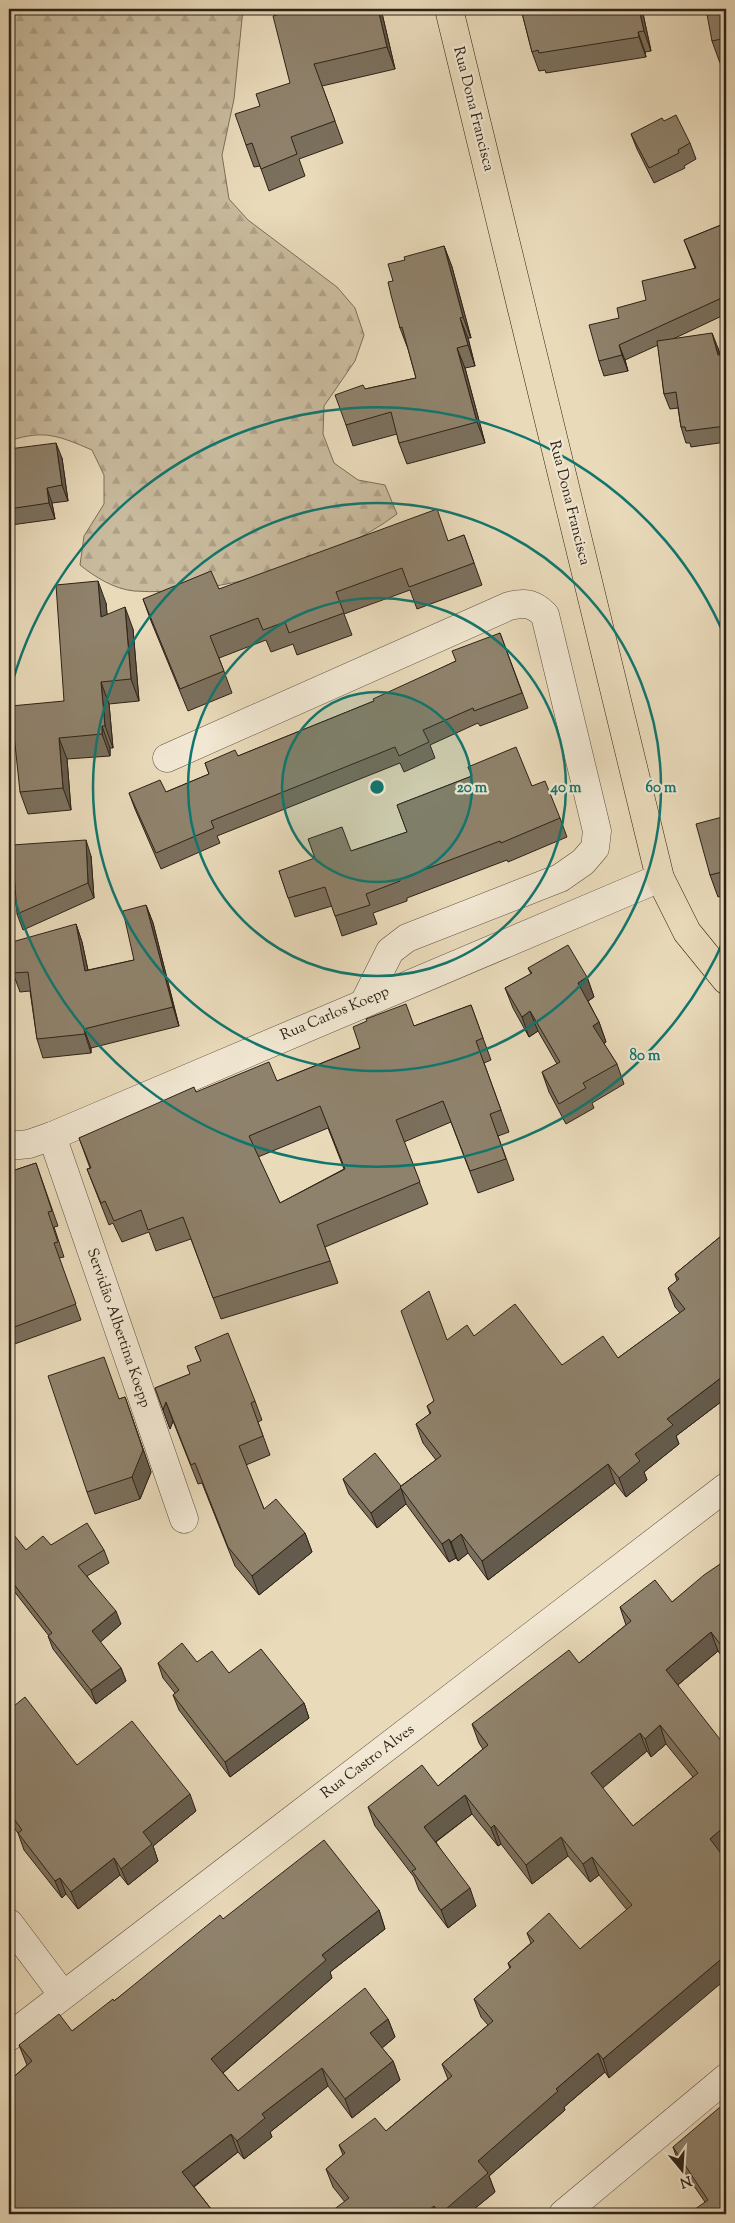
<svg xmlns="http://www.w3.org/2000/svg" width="735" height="2223" font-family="'Sorts Mill Goudy',serif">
  <defs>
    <pattern id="forest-firs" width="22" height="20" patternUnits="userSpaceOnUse" patternTransform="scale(1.25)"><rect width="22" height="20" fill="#c9bb9e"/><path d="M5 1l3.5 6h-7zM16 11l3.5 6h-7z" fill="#ada087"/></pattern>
  </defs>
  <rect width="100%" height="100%" fill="#e9daba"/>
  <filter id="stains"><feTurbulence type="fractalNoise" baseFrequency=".004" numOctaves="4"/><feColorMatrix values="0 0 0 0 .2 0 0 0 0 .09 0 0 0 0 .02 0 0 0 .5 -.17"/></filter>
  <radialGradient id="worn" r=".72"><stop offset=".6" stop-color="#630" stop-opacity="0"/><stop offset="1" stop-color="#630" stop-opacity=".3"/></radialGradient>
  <path fill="url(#forest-firs)" stroke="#7b6e5a" d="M 9,9 L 243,9 L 234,99 L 222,155 L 229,199 L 248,220 L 337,287 L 355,308 L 364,335 L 355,361 L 324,406 L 323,434 L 334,463 L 358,480 L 385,485 L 397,514 C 332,563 215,597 134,591 C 114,589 95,577 80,565 L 84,536 L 104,504 L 104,475 L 92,450 C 59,436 44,429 9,441 Z"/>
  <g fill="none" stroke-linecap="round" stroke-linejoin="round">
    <defs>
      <g id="street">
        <path d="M 167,758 L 509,606 C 525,602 533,603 545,615 L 597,831 L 595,848 L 583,862 L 560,878 L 407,938 L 390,951 L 365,1001"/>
        <polyline points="52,1136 184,1519"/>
        <polyline points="9,1146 29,1144 52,1136 660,878"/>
        <polyline points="9,1923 63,1995"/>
        <polyline points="9,2037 726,1487"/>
        <polyline points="563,2214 726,2078"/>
      </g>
      <polyline id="primary" points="449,9 660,878 687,932 726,980"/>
    </defs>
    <use href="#street" stroke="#5c5040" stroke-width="29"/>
    <use href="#primary" stroke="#2d2217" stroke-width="29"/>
    <use href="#street" stroke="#f1e7d2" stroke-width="28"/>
    <use href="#primary" stroke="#e9daba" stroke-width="28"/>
  </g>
  <g fill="#7b705d" stroke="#2d2217" fill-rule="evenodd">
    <polygon points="381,9 395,69 322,86 343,143 299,159 305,176 269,191 260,166 254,167 246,145 290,83"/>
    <polygon points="521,9 642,9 651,51 645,52 646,57 546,73 545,70 539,71 532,52"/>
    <polygon points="726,9 726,62 720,63 712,41"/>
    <polygon points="664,121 690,143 696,159 684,166 685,168 654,183 637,149 631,134"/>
    <polygon points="726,223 726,314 673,339 718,348 720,354 726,354 726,442 691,447 690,443 686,443 681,427 678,408 670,409 664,394 658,345 625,360 628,371 604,376 599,361 619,318 695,268 684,240"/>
    <polygon points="444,246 452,267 471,338 468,338 475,366 465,368 485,443 407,464 399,443 397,434 353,446 346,425 365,389 416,378 408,349 400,328 393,281 405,260"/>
    <polygon points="9,449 62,458 68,501 52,503 55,519 11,525 9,518"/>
    <polygon points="464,535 482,585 417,609 410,590 344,614 352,635 297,655 293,644 271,652 266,640 219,658 232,693 188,711 151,621 143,599 219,589 448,541"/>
    <polygon points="106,603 107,614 133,629 139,701 109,704 113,748 110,748 110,756 67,759 71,810 28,814 20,792 64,701"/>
    <polygon points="500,633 528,708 480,726 478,723 430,745 435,758 404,772 400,763 217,836 220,843 161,869 135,809 129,793 166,792 209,774 205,763 238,756 374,701 456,661"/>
    <polygon points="468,767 532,786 560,818 567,837 508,862 507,860 407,898 407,901 373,913 377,924 342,936 332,906 295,917 279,871 351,851 407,832 397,805 472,776"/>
    <polygon points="726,816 726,895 718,897 710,875"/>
    <polygon points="91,856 94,898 23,930 17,914"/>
    <polygon points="146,905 153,923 179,1026 91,1048 91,1053 43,1058 37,1039 30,991 20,992 13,973 76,924 82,942 88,970 134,960"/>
    <polygon points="528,968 587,977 594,997 588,1001 599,1022 606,1042 604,1044 617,1064 624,1084 592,1103 594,1108 566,1124 549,1092 542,1072 557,1064 538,1031 529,1037 513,1008 505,988 531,974"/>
    <path d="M 471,1005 L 491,1060 L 484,1063 L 509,1132 L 498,1136 L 514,1180 L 478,1193 L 451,1122 L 404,1142 L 428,1204 L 325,1247 L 338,1283 L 221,1319 L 191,1239 L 156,1251 L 149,1232 L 122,1242 L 113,1223 L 109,1225 L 87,1169 L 90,1168 L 79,1138 L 196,1092 L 277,1081 L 414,1026 ZM 328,1128 L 344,1169 L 280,1203 L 258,1157 Z"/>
    <polygon points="36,1163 58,1226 54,1227 64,1257 59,1258 81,1320 9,1346 9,1172"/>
    <polygon points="726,1232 726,1398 676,1436 679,1444 644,1472 647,1480 626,1497 615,1483 488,1580 468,1553 458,1561 456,1558 449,1562 406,1504 377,1528 349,1494 343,1479 401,1486 436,1460 423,1443 416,1424 430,1414 427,1406 434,1401 447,1340 474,1336 562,1365 618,1358 680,1313 675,1307 668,1288 677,1281 675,1274"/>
    <polygon points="195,1347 255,1401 262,1420 258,1422 270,1455 246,1465 264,1509 305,1533 312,1552 259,1595 235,1566 202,1483 198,1484 173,1421 170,1429 155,1388 190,1374 201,1361"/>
    <polygon points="125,1397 151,1472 140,1499 95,1514 87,1492 119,1399"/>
    <polygon points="726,1534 726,1552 721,1538"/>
    <polygon points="9,1539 26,1550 51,1545 104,1550 109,1563 87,1576 121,1624 100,1642 121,1668 126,1681 96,1704 53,1649 48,1636 49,1636 14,1591 9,1595"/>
    <path d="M 726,1560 L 726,1662 L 718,1651 L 678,1685 L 721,1854 L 609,2078 L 605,2072 L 564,2107 L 565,2110 L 489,2176 L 495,2192 L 468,2214 L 328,2214 L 345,2202 L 333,2187 L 326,2169 L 343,2155 L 339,2145 L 386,2131 L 448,2079 L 442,2064 L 488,2025 L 481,2017 L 474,1999 L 510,1969 L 508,1963 L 531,1943 L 527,1933 L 580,1949 L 627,1910 L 599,1875 L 590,1882 L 568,1856 L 532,1884 L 501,1844 L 498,1846 L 472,1814 L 436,1842 L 476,1906 L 448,1928 L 419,1890 L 414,1877 L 375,1826 L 368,1807 L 438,1786 L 483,1749 L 479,1743 L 472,1724 L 579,1663 L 626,1625 L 620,1607 L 672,1602 ZM 666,1744 L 693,1777 L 633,1826 L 602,1788 L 647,1751 L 651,1757 Z"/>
    <polygon points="197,1662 229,1673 304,1703 309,1718 230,1777 179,1710 173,1695 175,1693 163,1678 158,1663"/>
    <polygon points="9,1710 77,1765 196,1811 153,1846 158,1861 128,1885 120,1875 78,1909 66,1894 62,1898 24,1850 18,1833 9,1821"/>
    <polygon points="379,1910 385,1929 330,1972 332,1978 223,2073 238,2091 388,2019 395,2037 382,2048 393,2061 400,2080 352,2118 328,2086 270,2132 272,2137 244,2159 238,2152 194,2187 215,2214 9,2214 9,2081 27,2065 19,2045 72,2031 114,2001 223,1919"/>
    <polygon points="673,2147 726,2214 705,2202 679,2164"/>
  </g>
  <g fill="#645b4c" stroke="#2d2217">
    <polygon points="378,9 381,9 395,69 387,47"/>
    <polygon points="639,9 642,9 651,51 644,31"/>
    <polygon points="638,32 645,52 646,57 639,37"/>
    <polygon points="444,246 452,267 471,338 463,317"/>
    <polygon points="460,318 468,338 475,366 468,345"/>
    <polygon points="712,333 718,348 723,370 718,355"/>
    <polygon points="619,345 625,360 628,371 622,355"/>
    <polygon points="457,348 465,368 485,443 477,422"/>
    <polygon points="56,443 62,458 68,501 62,485"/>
    <polygon points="47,488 52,503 55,519 49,503"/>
    <polygon points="98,581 106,603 109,639 101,617"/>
    <polygon points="125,607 133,629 139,701 131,679"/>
    <polygon points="101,682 109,704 113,748 105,726"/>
    <polygon points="102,726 110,748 110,756 102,734"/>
    <polygon points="59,738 67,759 71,810 63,788"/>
    <polygon points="86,840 91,856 94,898 88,883"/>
    <polygon points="146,905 153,923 179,1026 173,1007"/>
    <polygon points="76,924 82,942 92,990 85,971"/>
    <polygon points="587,977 594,997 585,1003 578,983"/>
    <polygon points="530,1011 538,1031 529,1037 522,1017"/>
    <polygon points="599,1022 606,1042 600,1046 593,1026"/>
    <polygon points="84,1029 91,1048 91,1053 85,1034"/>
    <polygon points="726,1374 726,1398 676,1436 679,1444 644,1472 647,1480 626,1497 619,1478 635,1454 667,1419"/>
    <polygon points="125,1397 151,1472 140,1499 132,1477"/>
    <polygon points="166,1402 173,1421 170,1429 163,1410"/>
    <polygon points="608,1464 615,1483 488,1580 482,1561"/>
    <polygon points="401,1488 406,1504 377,1528 371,1513"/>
    <polygon points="305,1533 312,1552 259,1595 252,1576"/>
    <polygon points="461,1534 468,1553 458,1561 451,1542"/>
    <polygon points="449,1539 456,1558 449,1562 442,1544"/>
    <polygon points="9,1578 14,1591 9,1595"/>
    <polygon points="116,1611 121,1624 97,1645 92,1631"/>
    <polygon points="711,1632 718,1651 673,1689 666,1670"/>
    <polygon points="121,1668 126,1681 96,1704 91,1690"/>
    <polygon points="304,1703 309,1718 230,1777 225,1762"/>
    <polygon points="660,1725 666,1744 651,1757 645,1739"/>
    <polygon points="640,1733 647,1751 598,1792 591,1773"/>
    <polygon points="190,1794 196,1811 153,1846 158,1861 128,1885 121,1869 143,1832"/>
    <polygon points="465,1795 472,1814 431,1845 424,1827"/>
    <polygon points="494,1825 501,1844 498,1846 491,1828"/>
    <polygon points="726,1825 726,1850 716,1858 710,1839"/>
    <polygon points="561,1837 568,1856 532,1884 526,1865"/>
    <polygon points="592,1857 599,1875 590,1882 583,1864"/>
    <polygon points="114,1858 120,1875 78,1909 71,1892"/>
    <polygon points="60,1878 66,1894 62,1898 55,1881"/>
    <polygon points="470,1888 476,1906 448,1928 441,1910"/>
    <polygon points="379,1910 385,1929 330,1972 332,1978 218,2077 211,2059 322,1955"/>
    <polygon points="726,1955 726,1979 609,2078 603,2059"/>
    <polygon points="388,2019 395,2037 377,2052 370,2033"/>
    <polygon points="598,2053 605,2072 564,2107 565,2110 489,2176 495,2192 468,2214 440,2214 478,2161 556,2089"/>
    <polygon points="393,2061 400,2080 352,2118 345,2099"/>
    <polygon points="322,2068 328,2086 270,2132 272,2137 244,2159 237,2141 262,2114"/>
    <polygon points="231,2134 238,2152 189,2190 182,2172"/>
    <polygon points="434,2206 436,2214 424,2214"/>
  </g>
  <g fill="#8f826c" stroke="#2d2217" fill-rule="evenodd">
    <polygon points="282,9 378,9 387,47 314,64 335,121 291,137 297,154 261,169 252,143 246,145 235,114 260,106 256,94 290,83 273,16 283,13"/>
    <polygon points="521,9 639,9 644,31 638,32 639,37 539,53 538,50 532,52"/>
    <polygon points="706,9 726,9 726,38 712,41"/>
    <polygon points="676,115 690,143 678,150 679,153 649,168 631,134 662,118 664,121"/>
    <polygon points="726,223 726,296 619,345 622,355 599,361 589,325 619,318 617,308 646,300 642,281 696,268 684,240"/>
    <polygon points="444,246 463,317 460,318 468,345 457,348 477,422 399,443 391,412 346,425 335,395 363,385 365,389 416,378 402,327 400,328 391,295 388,282 393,281 388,264 405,260 404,257"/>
    <polygon points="712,333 718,355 726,354 726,426 686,431 685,427 681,427 676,392 664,394 657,341"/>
    <polygon points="56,443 62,485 47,488 49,503 9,509 9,449"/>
    <polygon points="437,509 448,541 464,535 474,563 409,587 402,568 336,592 344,613 289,633 285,622 263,630 258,618 210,636 224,671 180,689 143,599 211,571 219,589"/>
    <polygon points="98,581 101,617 125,607 131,679 101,682 105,726 102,726 102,734 59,738 63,788 20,792 11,706 64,701 56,585"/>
    <polygon points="500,633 522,693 474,711 473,708 423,730 429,742 399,756 395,747 211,821 214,828 156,853 129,793 160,780 166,792 209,774 205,763 235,750 238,756 374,701 373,699 456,661 452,651"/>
    <polygon points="516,747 532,786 545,781 560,818 501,843 500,841 400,879 400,881 366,894 370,905 335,916 325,887 288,898 279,871 315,858 308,839 342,827 351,851 407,832 397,805 472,776 468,767"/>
    <polygon points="726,816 726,871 710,875 696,824"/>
    <polygon points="86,840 88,883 17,914 12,845"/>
    <polygon points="146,905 173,1007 84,1029 85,1034 37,1039 28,972 13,973 12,942 76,924 85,971 134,960 123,911"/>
    <polygon points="568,945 587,977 578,983 599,1022 593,1026 617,1064 583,1083 586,1088 559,1104 542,1072 560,1062 530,1011 522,1017 505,988 532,973 528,968"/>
    <path d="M 406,1004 L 414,1026 L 471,1005 L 483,1038 L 476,1041 L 501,1110 L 490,1114 L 506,1159 L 470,1171 L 443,1101 L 396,1120 L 420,1182 L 317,1225 L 330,1261 L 213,1298 L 183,1217 L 148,1230 L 141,1210 L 114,1221 L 105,1201 L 101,1203 L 87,1169 L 91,1168 L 79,1138 L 194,1087 L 196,1092 L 269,1062 L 277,1081 L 360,1048 L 353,1027 L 367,1021 L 366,1019 ZM 320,1106 L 345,1169 L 280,1203 L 249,1136 Z"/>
    <polygon points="36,1163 52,1211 48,1212 58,1242 54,1243 76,1304 9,1329 9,1172"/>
    <polygon points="726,1232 726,1374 667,1419 673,1425 635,1454 640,1461 619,1478 608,1464 482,1561 461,1534 451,1542 449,1539 442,1544 400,1487 441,1456 416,1424 431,1413 427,1406 434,1401 401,1311 429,1291 447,1340 467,1325 474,1336 515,1304 562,1365 603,1336 618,1358 685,1309 668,1288 679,1279 675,1274"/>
    <polygon points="228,1333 255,1401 251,1403 263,1436 239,1446 264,1509 276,1499 305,1533 252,1576 228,1547 195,1463 191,1465 166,1402 163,1410 155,1388 190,1374 187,1366 201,1361 195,1347"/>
    <polygon points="104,1357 119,1399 125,1397 143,1450 132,1477 87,1492 48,1376"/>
    <polygon points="375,1453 401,1486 400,1487 401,1488 371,1513 343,1479"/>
    <polygon points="87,1523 104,1550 78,1566 116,1611 92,1631 121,1668 91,1690 48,1636 52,1633 9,1578 9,1539 14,1535 26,1550 43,1536 51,1545"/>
    <polygon points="726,1534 726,1544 721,1538"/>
    <path d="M 726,1560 L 726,1652 L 711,1632 L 666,1670 L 726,1747 L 726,1746 L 726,1825 L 710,1839 L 726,1860 L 726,1955 L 603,2059 L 598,2053 L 556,2089 L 558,2091 L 478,2161 L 488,2173 L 440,2214 L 434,2206 L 424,2214 L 328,2214 L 349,2198 L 326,2169 L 345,2153 L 339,2145 L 375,2118 L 386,2131 L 452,2076 L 442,2064 L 493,2021 L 474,1999 L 511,1967 L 508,1963 L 534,1941 L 527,1933 L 549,1913 L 580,1949 L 632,1905 L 592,1857 L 583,1864 L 561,1837 L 526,1865 L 494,1825 L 491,1828 L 465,1795 L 424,1827 L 470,1888 L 441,1910 L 412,1871 L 416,1869 L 368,1807 L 422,1765 L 438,1786 L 488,1745 L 472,1724 L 569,1650 L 579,1663 L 631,1621 L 620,1607 L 655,1580 L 672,1602 L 704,1575 ZM 660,1725 L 698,1773 L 633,1826 L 591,1773 L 640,1733 L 645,1739 Z"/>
    <polygon points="182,1643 197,1662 212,1651 229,1673 261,1649 304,1703 225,1762 173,1695 179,1690 158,1663"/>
    <polygon points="25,1697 77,1765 132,1721 190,1794 143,1832 152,1844 121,1869 114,1858 71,1892 60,1878 55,1881 18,1833 22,1830 9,1812 9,1710"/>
    <polygon points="324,1840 379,1910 322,1955 326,1960 211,2059 238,2091 365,1988 388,2019 370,2033 393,2061 345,2099 322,2068 262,2114 265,2118 237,2141 231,2134 182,2172 215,2214 133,2214 131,2212 129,2214 9,2214 9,2137 11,2135 9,2132 9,2081 32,2061 19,2045 59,2014 72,2031 113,1999 114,2001 220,1915 223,1919"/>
    <polygon points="726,2102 726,2214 688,2214 708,2200 673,2147"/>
  </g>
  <circle cx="377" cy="787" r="95" fill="#0f766e" fill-opacity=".12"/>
  <g fill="none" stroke="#0f766e" stroke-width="2.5">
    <circle cx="377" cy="787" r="95"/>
    <circle cx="377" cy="787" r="189"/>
    <circle cx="377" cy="787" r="284"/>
    <path d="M726 935A379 379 0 0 1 9 879M9 695A379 379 0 0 1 726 639"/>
  </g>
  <g text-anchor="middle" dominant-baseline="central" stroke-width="4.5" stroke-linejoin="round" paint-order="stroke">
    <g font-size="15" fill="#2d2217" stroke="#f1e7d2">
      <text transform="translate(473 109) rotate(76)">Rua Dona Francisca</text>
      <text transform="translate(569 503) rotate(76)">Rua Dona Francisca</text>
      <text transform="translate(335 1014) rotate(-23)">Rua Carlos Koepp</text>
      <text transform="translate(118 1328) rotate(71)">Servidão Albertina Koepp</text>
      <text transform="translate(368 1762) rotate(-37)">Rua Castro Alves</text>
    </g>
  </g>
  <circle cx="377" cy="787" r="8" fill="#0f766e" stroke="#f1e7d2" stroke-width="2.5"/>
  <g font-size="15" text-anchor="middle" font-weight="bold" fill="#0f766e" stroke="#f1e7d2" stroke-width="4.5" stroke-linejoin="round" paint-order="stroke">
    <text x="472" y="792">20 m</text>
    <text x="566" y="792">40 m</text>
    <text x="661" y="792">60 m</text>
    <text x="645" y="1060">80 m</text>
  </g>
  <rect width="735" height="2223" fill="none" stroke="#e9daba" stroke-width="30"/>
  <rect x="10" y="10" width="715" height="2203" fill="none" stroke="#2d2217" stroke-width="2.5"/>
  <rect x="15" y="15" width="705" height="2193" fill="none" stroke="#2d2217"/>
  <g transform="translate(682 2170) rotate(162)" stroke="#f1e7d2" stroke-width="4" paint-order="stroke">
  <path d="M0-4L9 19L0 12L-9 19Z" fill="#2d2217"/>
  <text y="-8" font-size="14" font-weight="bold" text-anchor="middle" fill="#2d2217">N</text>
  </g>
  <rect width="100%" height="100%" filter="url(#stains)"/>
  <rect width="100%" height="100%" fill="url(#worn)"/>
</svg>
